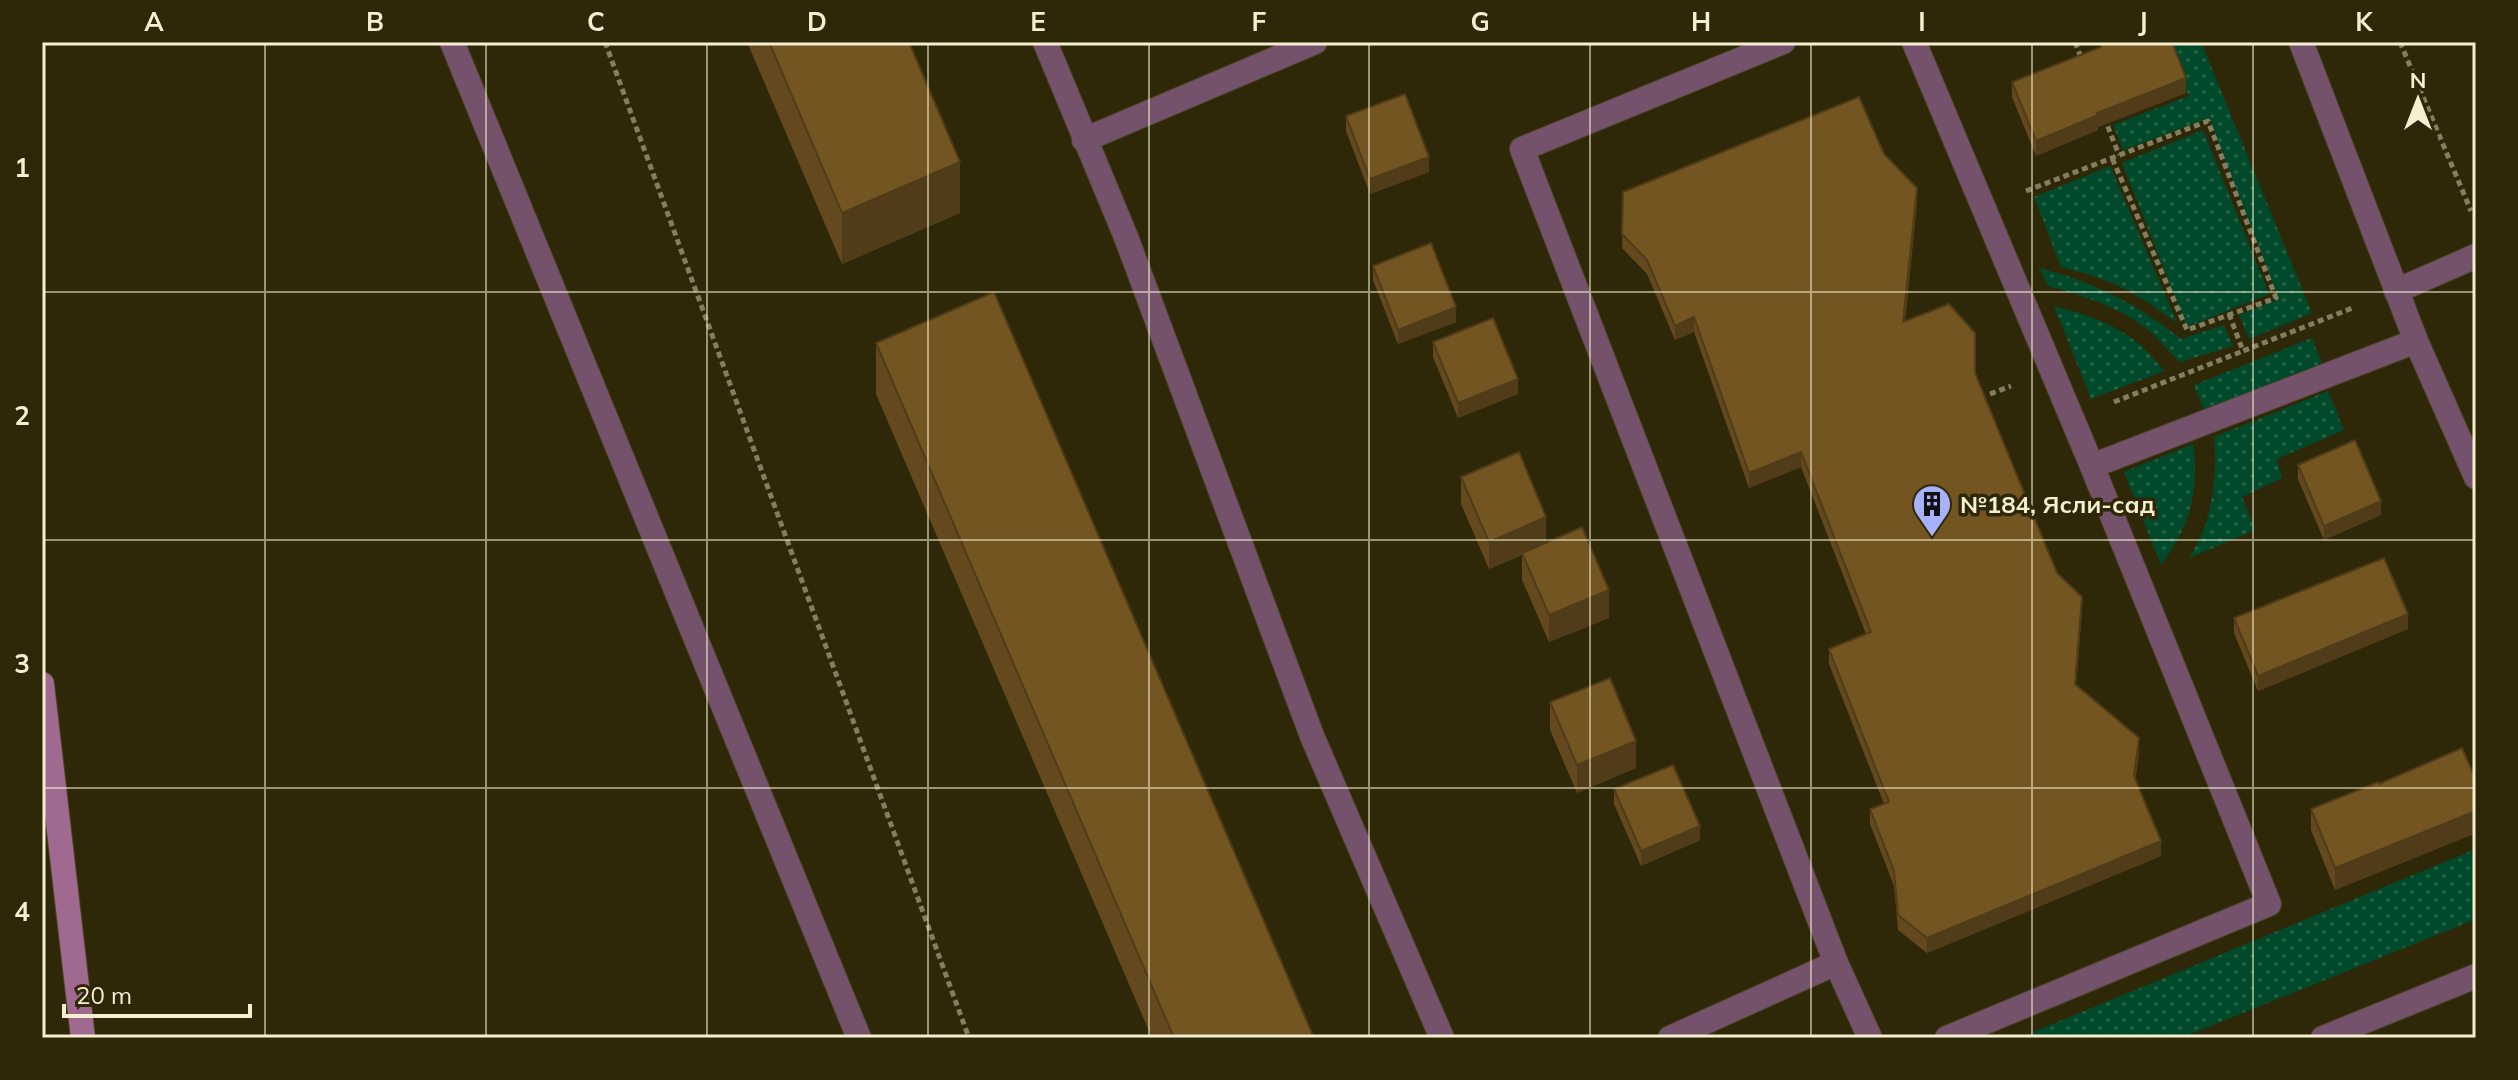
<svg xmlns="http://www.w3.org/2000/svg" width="2518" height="1080" font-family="Mulish,sans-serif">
  <defs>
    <pattern id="grass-dots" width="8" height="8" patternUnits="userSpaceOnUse" patternTransform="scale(2)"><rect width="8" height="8" fill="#00492a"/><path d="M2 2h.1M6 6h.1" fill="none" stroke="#266448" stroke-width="1.8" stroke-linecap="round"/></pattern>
  </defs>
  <rect width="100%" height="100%" fill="#2f2808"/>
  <g fill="url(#grass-dots)">
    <polygon points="2167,42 2201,42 2312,313 2249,339 2239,315 2279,299 2209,118 2123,150 2113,125 2189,96"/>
    <polygon points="2203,130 2269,294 2187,327 2122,163"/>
    <path d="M 2110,166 L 2177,323 C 2134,291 2113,280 2061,267 L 2034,197 Z"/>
    <path d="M 2039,268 C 2095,282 2136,304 2181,339 L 2224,325 L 2233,346 L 2180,362 C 2170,353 2162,343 2153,334 C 2123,308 2085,296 2048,286 Z"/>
    <path d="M 2054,306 C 2102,319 2133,330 2164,371 L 2091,399 Z"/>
    <polygon points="2312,338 2322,364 2204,410 2194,385"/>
    <path d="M 2328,391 L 2344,430 L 2277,459 L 2282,478 L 2242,497 L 2255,530 L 2189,558 C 2212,523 2218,478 2214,437 Z"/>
    <path d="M 2193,444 C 2200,490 2189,528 2161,565 L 2124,472 Z"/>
    <polygon points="2476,849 2476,919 2181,1038 2019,1038"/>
  </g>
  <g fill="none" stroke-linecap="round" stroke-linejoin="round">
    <defs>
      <g id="lane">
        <polyline points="1783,42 1522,149 1836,963 1870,1038"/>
        <polyline points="1914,42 2092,466 2269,904 1947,1038"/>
        <polyline points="2396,291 2476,256"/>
        <polyline points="2092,466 2416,341"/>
        <polyline points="1670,1038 1836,963"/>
      </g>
      <g id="street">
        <polyline points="452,42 859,1038"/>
        <polyline points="1045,42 1126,237 1312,736 1442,1038"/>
        <polyline points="2301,42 2416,341 2476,477"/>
        <polyline points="1084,140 1315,42"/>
        <polyline points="2323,1038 2476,976"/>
      </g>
      <polyline id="secondary" points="42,684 83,1038"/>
    </defs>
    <use href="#lane" stroke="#4b4424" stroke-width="26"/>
    <use href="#street" stroke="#4b4424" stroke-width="26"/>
    <use href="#secondary" stroke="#4b4424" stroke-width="26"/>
    <g stroke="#847d5e" stroke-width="5" stroke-dasharray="6 4" stroke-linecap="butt">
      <polyline points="605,42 969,1038"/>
      <polyline points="2075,42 2082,60"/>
      <polyline points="2400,42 2471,211"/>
      <polyline points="2104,117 2119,155"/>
      <polyline points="2026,191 2208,121 2276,298 2187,330 2112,158"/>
      <polyline points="2229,314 2243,351 2355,307"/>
      <polyline points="1990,394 2011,386"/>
      <polyline points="2114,402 2243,351"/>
    </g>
    <use href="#lane" stroke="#75526b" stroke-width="24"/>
    <use href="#street" stroke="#75526b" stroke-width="24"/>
    <use href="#secondary" stroke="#a06990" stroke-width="24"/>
  </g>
  <g fill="#63491d">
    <polygon points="747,42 909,42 960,213 842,264"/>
    <polygon points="2100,45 2186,93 2098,127 2098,130 2036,156 2012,97 2012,82 2100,48"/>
    <polygon points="1346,116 1429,172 1370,194 1346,131"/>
    <polygon points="1884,154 1917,203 1905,322 1975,373 2057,573 2082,611 2076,685 2139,753 2135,780 2161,856 1927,953 1898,930 1894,886 1870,824 1870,809 1884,804 1829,664 1829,649 1866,634 1801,467 1749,488 1694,332 1675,340 1647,274 1622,248 1623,192"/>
    <polygon points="1373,266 1456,322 1398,344 1373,280"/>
    <polygon points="1433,342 1518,394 1458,418 1433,357"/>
    <polygon points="876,343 1314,1038 1152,1038 876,394"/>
    <polygon points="2298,465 2381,515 2324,540 2298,479"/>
    <polygon points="1461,477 1546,543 1609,618 1549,642 1522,580 1522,555 1489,569 1461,504"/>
    <polygon points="2234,618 2408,629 2258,691 2234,633"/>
    <polygon points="1550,702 1636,768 1577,793 1550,730"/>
    <polygon points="2476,780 2476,833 2335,890 2311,830 2311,809 2379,784"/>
    <polygon points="1614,789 1700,840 1641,866 1614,804"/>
  </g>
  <g fill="#503c18">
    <polygon points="2186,78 2186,93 2098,127 2098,130 2036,156 2036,141 2097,113"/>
    <polygon points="1429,157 1429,172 1370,194 1370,179"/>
    <polygon points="960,162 960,213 842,264 842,213"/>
    <polygon points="1917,188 1917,203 1903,337 1903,322"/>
    <polygon points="1456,307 1456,322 1398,344 1398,330"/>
    <polygon points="1694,317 1694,332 1675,340 1675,326"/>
    <polygon points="1518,379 1518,394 1458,418 1458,403"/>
    <polygon points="1801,452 1801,467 1749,488 1749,473"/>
    <polygon points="2381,501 2381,515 2324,540 2324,526"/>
    <polygon points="1546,517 1546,544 1489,569 1489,542"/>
    <polygon points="1609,590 1609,618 1549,642 1549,615"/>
    <polygon points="2082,597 2082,611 2075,699 2075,684"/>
    <polygon points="2408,614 2408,629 2258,691 2258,676"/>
    <polygon points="2139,738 2139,753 2134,791 2134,776"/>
    <polygon points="1636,741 1636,768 1577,793 1577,765"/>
    <polygon points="2476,811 2476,833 2335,890 2335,868"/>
    <polygon points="1700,826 1700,840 1641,866 1641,851"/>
    <polygon points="2161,841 2161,856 1927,953 1927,938"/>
  </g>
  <g fill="#735522" stroke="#503c18" stroke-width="2">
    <polygon points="769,42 909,42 960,162 842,213"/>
    <polygon points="2108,42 2172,42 2186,78 2097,113 2098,115 2036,141 2012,82 2101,47 2100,45"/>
    <polygon points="1405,94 1429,157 1370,179 1346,116"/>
    <polygon points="1859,97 1884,154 1917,188 1903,322 1949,304 1975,333 1975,373 2057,573 2082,597 2075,684 2139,738 2134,776 2161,841 1927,938 1898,915 1894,871 1870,809 1889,802 1829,649 1871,632 1801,452 1749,473 1694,317 1675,326 1647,260 1622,234 1623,192"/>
    <polygon points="1431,243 1456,307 1398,330 1373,266"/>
    <polygon points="994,292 1314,1038 1174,1038 876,343"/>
    <polygon points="1493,318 1518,379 1458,403 1433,342"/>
    <polygon points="2355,440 2381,501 2324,526 2298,465"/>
    <polygon points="1519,452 1546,517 1489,542 1461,477"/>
    <polygon points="1582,527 1609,590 1549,615 1522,553"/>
    <polygon points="2384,558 2408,614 2258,676 2234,618"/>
    <polygon points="1610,678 1636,741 1577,765 1550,702"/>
    <polygon points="2462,748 2476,780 2476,811 2335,868 2311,809 2378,782 2379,784"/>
    <polygon points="1673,765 1700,826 1641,851 1614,789"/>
  </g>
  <path fill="none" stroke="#f5eed0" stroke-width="2" stroke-opacity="0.55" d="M 265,42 L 265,1038M 486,42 L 486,1038M 707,42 L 707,1038M 928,42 L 928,1038M 1149,42 L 1149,1038M 1369,42 L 1369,1038M 1590,42 L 1590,1038M 1811,42 L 1811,1038M 2032,42 L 2032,1038M 2253,42 L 2253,1038M 42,292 L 2476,292M 42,540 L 2476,540M 42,788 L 2476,788"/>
  <defs>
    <symbol id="building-pin" viewBox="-11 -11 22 30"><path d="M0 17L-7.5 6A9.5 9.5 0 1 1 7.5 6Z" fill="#a7b1fc" stroke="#2f2808"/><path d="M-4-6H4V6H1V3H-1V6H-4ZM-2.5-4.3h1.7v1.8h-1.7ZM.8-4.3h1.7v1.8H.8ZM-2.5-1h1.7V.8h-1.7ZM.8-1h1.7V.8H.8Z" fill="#111"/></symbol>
  </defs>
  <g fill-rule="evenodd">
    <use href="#building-pin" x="1910" y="482" width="44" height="60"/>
  </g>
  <g text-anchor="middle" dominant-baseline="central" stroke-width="7" stroke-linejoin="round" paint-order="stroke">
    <g font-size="24" font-weight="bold" fill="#f5eed0" stroke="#2f2808" text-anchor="start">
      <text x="1960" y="504">№184, Ясли-сад</text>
    </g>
  </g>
  <rect width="2518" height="1080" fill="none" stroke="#2f2808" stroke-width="88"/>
  <g transform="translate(2418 100)" stroke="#2f2808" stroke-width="6" paint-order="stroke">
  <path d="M0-6L14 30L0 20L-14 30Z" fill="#f5eed0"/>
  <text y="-12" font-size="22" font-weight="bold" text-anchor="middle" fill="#f5eed0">N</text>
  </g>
  <path d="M64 1004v12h186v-12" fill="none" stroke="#f5eed0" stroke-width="4"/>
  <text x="76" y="1004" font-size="24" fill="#f5eed0" stroke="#2f2808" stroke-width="6" paint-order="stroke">20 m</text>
  <rect x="44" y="44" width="2430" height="992" fill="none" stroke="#f5eed0" stroke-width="3"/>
  <g font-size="26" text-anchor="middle" font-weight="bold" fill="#f5eed0">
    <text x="154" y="31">A</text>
    <text x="375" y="31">B</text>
    <text x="596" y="31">C</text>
    <text x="817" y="31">D</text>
    <text x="1038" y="31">E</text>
    <text x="1259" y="31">F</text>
    <text x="1480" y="31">G</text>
    <text x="1701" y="31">H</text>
    <text x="1922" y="31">I</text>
    <text x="2143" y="31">J</text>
    <text x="2364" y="31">K</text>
    <text x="22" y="177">1</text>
    <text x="22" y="425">2</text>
    <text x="22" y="673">3</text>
    <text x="22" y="921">4</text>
  </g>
</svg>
